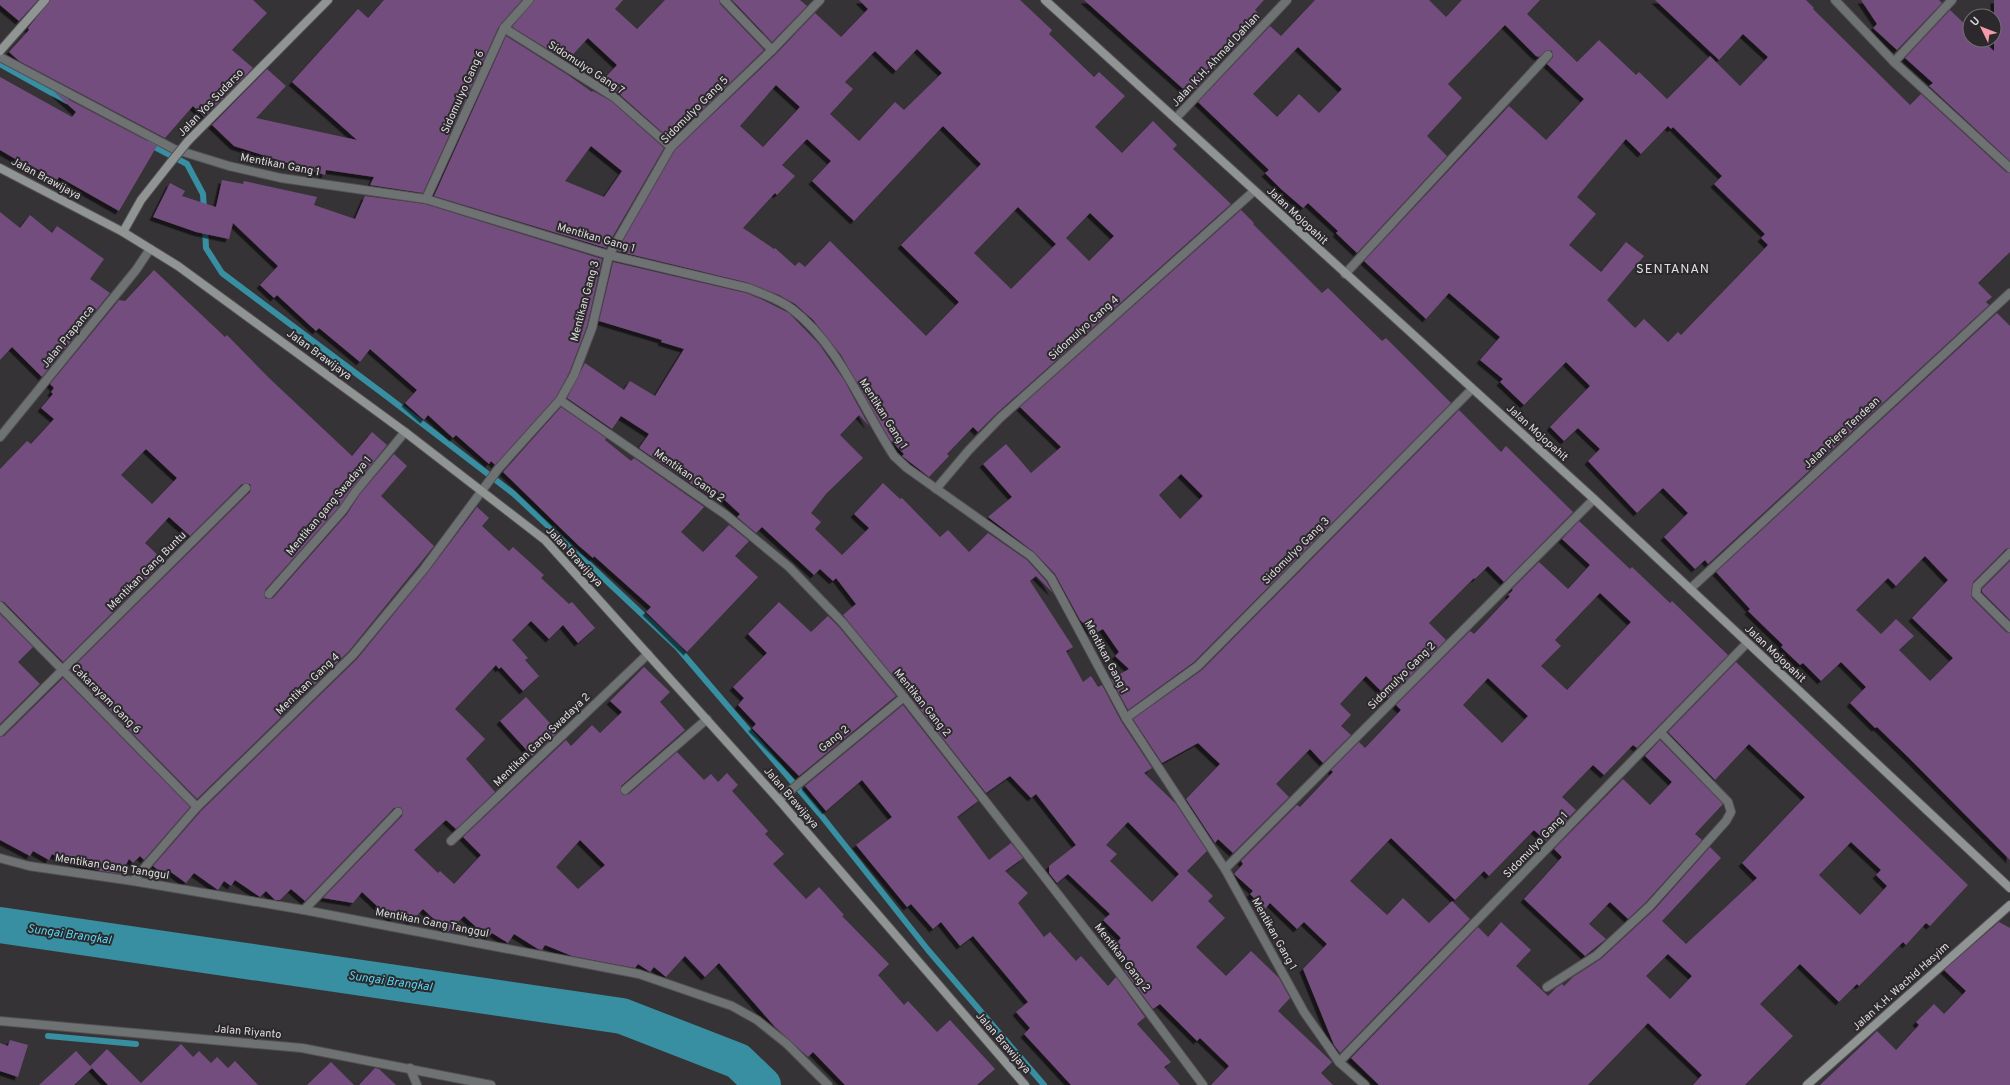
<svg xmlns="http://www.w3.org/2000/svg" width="2010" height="1085" font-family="Overpass,sans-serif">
  <defs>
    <filter id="shadow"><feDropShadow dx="-3.5" dy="3.5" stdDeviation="0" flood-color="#0009"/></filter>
  </defs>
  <rect width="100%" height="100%" fill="#363337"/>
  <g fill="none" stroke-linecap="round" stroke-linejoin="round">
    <g stroke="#378fa1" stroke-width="6">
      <polyline points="0,64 66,101"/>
      <polyline points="149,144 187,164 203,194 204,210"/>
      <polyline points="205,227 206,248 222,273 389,398 514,494 677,647 820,814 928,950 1044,1085"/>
      <polyline points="48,1036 136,1044"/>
    </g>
    <polyline stroke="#378fa1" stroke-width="36" points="0,925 622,1016 738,1061 763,1085"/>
  </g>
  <g fill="#734d7d" fill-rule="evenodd" filter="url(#shadow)">
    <polygon points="0,0 38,0 19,21 0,5"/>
    <polygon points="50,0 253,0 267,13 232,50 253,68 204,117 193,106 165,138 19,61 9,52 29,30 28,28"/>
    <polygon points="384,0 522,0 499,26 423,193 370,185 374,177 326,170 325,175 234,146 212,125 267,69 286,86 256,118 357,140 292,82 358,9 368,18"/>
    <polygon points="534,0 623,0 615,9 637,29 665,0 719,0 720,4 764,50 671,140 618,93 601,82 617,65 588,38 567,61 512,27"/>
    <polygon points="732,0 800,0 807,6 772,42"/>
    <path d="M 859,0 L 1020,0 L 1052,30 L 1049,34 L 1094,77 L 1099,72 L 1125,96 L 1095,127 L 1122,153 L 1153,121 L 1177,145 L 1173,149 L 1231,204 L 996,414 L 978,432 L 973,427 L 947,454 L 949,456 L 929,477 L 902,456 L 904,454 L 890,440 L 841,355 L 813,320 L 795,304 L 779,295 L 749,283 L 617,251 L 675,150 L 776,54 L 815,13 L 841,37 L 868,9 ZM 917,49 L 942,73 L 904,110 L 895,102 L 859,141 L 830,114 L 853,89 L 845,82 L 875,51 L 896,71 ZM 776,85 L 800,107 L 763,147 L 740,126 ZM 943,126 L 981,164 L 901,245 L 959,302 L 926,336 L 830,241 L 805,267 L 799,262 L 795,266 L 775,248 L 774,249 L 743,228 L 775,193 L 777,195 L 795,176 L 782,165 L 807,139 L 831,161 L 812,181 L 854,221 ZM 1018,207 L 1056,244 L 1011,289 L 974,253 ZM 1090,213 L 1114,236 L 1089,261 L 1066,238 Z"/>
    <polygon points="1084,0 1264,0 1255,10 1262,18 1190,95"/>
    <path d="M 1315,0 L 1429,0 L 1446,17 L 1462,0 L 1540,0 L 1527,14 L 1577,62 L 1599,40 L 1636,75 L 1639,72 L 1667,99 L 1710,56 L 1740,86 L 1768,57 L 1743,34 L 1719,60 L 1655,0 L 1806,0 L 1814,8 L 1813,9 L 1910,105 L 1921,94 L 2006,172 L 2010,173 L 2010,252 L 1978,283 L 1992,297 L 1986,302 L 1989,305 L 1708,564 L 1705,560 L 1695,569 L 1664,537 L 1688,513 L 1663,488 L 1637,513 L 1588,461 L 1600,449 L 1578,428 L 1564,441 L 1550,427 L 1590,386 L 1566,362 L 1524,405 L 1500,382 L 1503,379 L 1480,360 L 1500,337 L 1449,293 L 1426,319 L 1364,261 L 1509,106 L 1546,140 L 1584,99 L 1547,64 L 1553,57 L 1552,51 L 1547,50 L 1539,57 L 1536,56 L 1505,25 L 1448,84 L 1462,98 L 1427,136 L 1447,156 L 1357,253 L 1336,233 L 1338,231 L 1308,203 L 1303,208 L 1281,189 L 1265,173 L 1269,170 L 1198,102 L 1270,26 L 1281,36 ZM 1298,47 L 1342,89 L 1319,113 L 1299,94 L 1277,117 L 1253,94 ZM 1668,126 L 1671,129 L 1673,127 L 1722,176 L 1714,184 L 1765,234 L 1761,238 L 1768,245 L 1681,335 L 1678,332 L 1668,342 L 1644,319 L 1635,328 L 1607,300 L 1644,256 L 1626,242 L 1601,272 L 1569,245 L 1596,214 L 1577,197 L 1626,139 L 1641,154 Z"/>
    <polygon points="1861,0 1939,0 1942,3 1897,50 1873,28 1877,24"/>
    <polygon points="1994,0 2010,0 2010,161 1929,86 1933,83 1905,58 1950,10 1970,29 1970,40 1982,40 1994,51"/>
    <path d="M 506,36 L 568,75 L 592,92 L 593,91 L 611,101 L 664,148 L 606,248 L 434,196 ZM 591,146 L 622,171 L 604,197 L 565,181 Z"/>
    <polygon points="0,77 72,117 76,112 54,92 157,146 119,211 59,177 57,180 23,161 22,163 0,150"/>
    <polygon points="222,180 243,184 244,181 317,197 314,205 355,219 365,196 425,204 602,259 587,326 569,373 556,397 495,465 491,461 489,464 456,435 453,438 428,415 424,420 405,403 417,390 370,349 360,362 319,328 316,331 277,295 274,298 260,285 278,266 233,223 229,239 196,232 153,217 170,183 185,191 182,196 216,207"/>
    <path d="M 1241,210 L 1254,223 L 1253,224 L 1322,293 L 1328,288 L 1382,341 L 1386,338 L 1451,403 L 1194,662 L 1128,710 L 1111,679 L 1129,669 L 1115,656 L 1119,652 L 1103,629 L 1094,634 L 1080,620 L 1055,574 L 1034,552 L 988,517 L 1012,497 L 983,464 L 1006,444 L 1031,473 L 1061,447 L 1020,407 ZM 1181,474 L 1203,496 L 1180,519 L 1159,495 Z"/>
    <polygon points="0,212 20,228 30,215 52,233 57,226 104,259 90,279 110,293 42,377 12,347 0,360"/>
    <path d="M 613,262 L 746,293 L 763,300 L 789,313 L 819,344 L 844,380 L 869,426 L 859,415 L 840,435 L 863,458 L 826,494 L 811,513 L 821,522 L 815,529 L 842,555 L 869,528 L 854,514 L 883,483 L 900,499 L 902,498 L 940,537 L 948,530 L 969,552 L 988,533 L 1027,560 L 1046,581 L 1053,593 L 1036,576 L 1030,581 L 1073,647 L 1066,651 L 1083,682 L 1091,676 L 1098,687 L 1102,685 L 1121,721 L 1152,768 L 1144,773 L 1176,804 L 1207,851 L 1187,871 L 1213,896 L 1208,901 L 1225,918 L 1196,947 L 1226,976 L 1251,951 L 1279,978 L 1290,998 L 1278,1011 L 1332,1062 L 1321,1073 L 1333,1085 L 1211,1085 L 1229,1066 L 1200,1038 L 1197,1041 L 1160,1004 L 1153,1009 L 1124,970 L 1130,963 L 1113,946 L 1121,938 L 1103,920 L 1110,914 L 1068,874 L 1057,883 L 1049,873 L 1049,866 L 1076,845 L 1036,794 L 1031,798 L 1010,776 L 986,793 L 908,694 L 843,615 L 856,604 L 836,578 L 833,581 L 820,569 L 814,575 L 762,527 L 756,533 L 737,517 L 740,514 L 717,493 L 712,498 L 639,448 L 649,434 L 621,416 L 612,429 L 567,398 L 585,363 L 624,390 L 630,381 L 655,396 L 684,349 L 661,342 L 662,340 L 599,321 ZM 1128,822 L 1179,874 L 1152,902 L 1110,861 L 1117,854 L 1106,845 Z"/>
    <path d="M 154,270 L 225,337 L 227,335 L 269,378 L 352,456 L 372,432 L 387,445 L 352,488 L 339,507 L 265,590 L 265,598 L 268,599 L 273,598 L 347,514 L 360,494 L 394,454 L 407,466 L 381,496 L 434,546 L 349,651 L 197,799 L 70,670 L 250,492 L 251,487 L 250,484 L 242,484 L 190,536 L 169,517 L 145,543 L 164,561 L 63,662 L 4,602 L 0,601 L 0,469 L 27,441 L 31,444 L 54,419 L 41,408 L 53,394 L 51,392 L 54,388 L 50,384 L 119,300 L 125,301 ZM 146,449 L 177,478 L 152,504 L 121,475 Z"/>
    <path d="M 1997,313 L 2010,326 L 2010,548 L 2006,549 L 1973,582 L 1971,594 L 1972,598 L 2006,632 L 2010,633 L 2010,860 L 1908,757 L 1877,727 L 1875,728 L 1850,703 L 1866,687 L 1841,662 L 1821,681 L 1803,663 L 1800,665 L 1781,647 L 1783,645 L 1748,611 L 1750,609 L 1716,572 ZM 1925,556 L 1948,580 L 1912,618 L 1953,658 L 1930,681 L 1899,650 L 1914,636 L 1896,619 L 1881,634 L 1856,610 L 1888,578 L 1896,586 Z"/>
    <polygon points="561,407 606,438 605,440 631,461 634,458 704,507 681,532 703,552 729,525 749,541 735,556 758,577 687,652 646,612 651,607 594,556 593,558 578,545 503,472"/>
    <polygon points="1459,410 1501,452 1506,446 1573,512 1504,582 1488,566 1475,579 1474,578 1429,623 1446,640 1388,698 1366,676 1340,704 1351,715 1341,726 1351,735 1323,763 1310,749 1276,784 1289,797 1233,853 1218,839 1215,843 1186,799 1220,764 1198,743 1162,763 1133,719 1202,670"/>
    <path d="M 477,507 L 489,518 L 482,526 L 509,551 L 513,547 L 544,575 L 541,578 L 569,604 L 572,602 L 595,628 L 578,643 L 563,625 L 549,639 L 531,621 L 512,640 L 528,658 L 525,660 L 539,676 L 523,691 L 501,667 L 499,669 L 496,665 L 455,709 L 485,739 L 466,759 L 495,792 L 456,829 L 446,820 L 414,850 L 438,873 L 440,871 L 454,884 L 481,855 L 463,837 L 566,740 L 571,746 L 592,725 L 600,733 L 622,712 L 610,701 L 644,667 L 670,692 L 660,702 L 685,730 L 621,786 L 621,793 L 624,795 L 629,794 L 677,752 L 704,780 L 711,774 L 718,782 L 727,773 L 738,785 L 732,791 L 768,831 L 765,834 L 784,854 L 773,864 L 806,899 L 819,887 L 844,915 L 842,916 L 889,964 L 878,975 L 904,1005 L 908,1001 L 937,1032 L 950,1020 L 995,1069 L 977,1085 L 845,1085 L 813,1052 L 808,1057 L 775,1027 L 719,963 L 705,977 L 685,956 L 666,977 L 654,967 L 650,972 L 638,964 L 635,968 L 572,956 L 545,945 L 542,950 L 538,949 L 514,934 L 508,943 L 492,933 L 488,938 L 464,916 L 448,932 L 423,909 L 411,922 L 400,912 L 392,920 L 362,892 L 353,903 L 323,898 L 402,816 L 403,811 L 400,807 L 394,808 L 305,901 L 291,889 L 280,900 L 275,900 L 266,891 L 260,897 L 235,880 L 231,886 L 224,881 L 218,890 L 194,873 L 186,883 L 168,870 L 164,875 L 153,866 L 201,811 L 357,659 L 428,572 ZM 580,840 L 605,865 L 578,889 L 556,867 Z"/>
    <path d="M 1579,521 L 1630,569 L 1632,567 L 1670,603 L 1672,601 L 1728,655 L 1637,748 L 1633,745 L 1604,775 L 1593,765 L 1562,797 L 1576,810 L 1546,841 L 1534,830 L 1489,876 L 1484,871 L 1455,900 L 1391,838 L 1350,881 L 1387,915 L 1403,898 L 1429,923 L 1452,901 L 1470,919 L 1340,1053 L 1334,1045 L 1303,969 L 1327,944 L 1304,922 L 1297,929 L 1270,903 L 1265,909 L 1250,894 L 1253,891 L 1234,874 L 1243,864 L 1241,861 L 1297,805 L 1300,807 L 1333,772 L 1331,770 L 1359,742 L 1365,748 L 1401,710 L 1396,705 L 1470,631 L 1474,634 L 1510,596 L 1508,595 L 1513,590 L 1512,589 L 1539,562 L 1568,589 L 1590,565 L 1562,539 ZM 1600,593 L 1631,622 L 1567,690 L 1541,666 L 1561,646 L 1555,640 ZM 1488,678 L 1528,716 L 1502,743 L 1463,705 Z"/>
    <polygon points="2010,561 2010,620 1982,592 1982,589"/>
    <polygon points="779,602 811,632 828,616 839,627 896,696 799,776 752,728 756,724 738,705 744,698 733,687 767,653 748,634"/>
    <polygon points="0,614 33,647 18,662 40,684 0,724"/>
    <path d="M 1736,662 L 1968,885 L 1930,926 L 1926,923 L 1906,945 L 1903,942 L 1859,986 L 1857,984 L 1839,1002 L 1800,964 L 1760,1004 L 1793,1036 L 1745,1085 L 1693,1085 L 1702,1075 L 1648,1023 L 1588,1085 L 1379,1085 L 1351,1058 L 1478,927 L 1488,937 L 1501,922 L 1531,950 L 1516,966 L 1548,996 L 1556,988 L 1562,984 L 1564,986 L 1573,977 L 1601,959 L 1654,910 L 1710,847 L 1721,858 L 1662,921 L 1686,944 L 1757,878 L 1742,863 L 1805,797 L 1749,744 L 1715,780 L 1668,732 ZM 1851,842 L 1881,870 L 1876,875 L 1887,886 L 1860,915 L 1819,875 ZM 1668,954 L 1692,976 L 1670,999 L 1646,976 Z"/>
    <polygon points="63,678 190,807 144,860 140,856 133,863 129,859 121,874 101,871 66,860 65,861 52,854 49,860 33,851 30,856 0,840 0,737 4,736"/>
    <polygon points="526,697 558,732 532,756 500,721"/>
    <polygon points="903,705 978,801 957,817 989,860 1011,843 1023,858 1005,871 1028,893 1018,903 1044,937 1050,932 1076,961 1081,956 1108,986 1116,977 1145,1017 1137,1024 1171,1062 1164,1067 1180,1085 1071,1085 1024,1034 1030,1028 1016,1012 1028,1002 973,936 960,946 941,922 933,929 911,904 907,907 856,845 892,817 862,780 826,811 805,786"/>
    <polygon points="1660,740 1723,804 1695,834 1702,840 1646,902 1628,919 1610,902 1589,924 1606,939 1585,956 1524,899 1562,857 1554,849 1623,779 1650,805 1672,782 1645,756"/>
    <polygon points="1999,922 2010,928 2010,1085 1820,1085 1877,1031 1896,1050 1919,1025 1916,1022 1934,1004 1944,1014 1966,991 1944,970"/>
    <polygon points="10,1040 28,1045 18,1077 0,1071 0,1043 8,1046"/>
    <polygon points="181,1044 193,1057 199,1051 211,1063 217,1057 228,1068 235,1061 258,1085 108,1085 90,1066 107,1049 141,1083"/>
    <polygon points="76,1051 92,1068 74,1085 39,1085"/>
    <polygon points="331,1062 354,1085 307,1085"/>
    <polygon points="375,1068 379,1069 396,1085 359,1085"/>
  </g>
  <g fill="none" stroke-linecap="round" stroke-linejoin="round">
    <defs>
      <g id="lane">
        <polyline points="1345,274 1548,55"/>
        <polyline points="2010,553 1977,586 1976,594 2010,628"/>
      </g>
      <g id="street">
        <polyline points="724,0 772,50"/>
        <polyline points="1835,0 1894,62 2010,168"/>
        <polyline points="504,28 614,97 671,147"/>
        <path d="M 0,57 L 174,149 L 229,166 L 281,178 L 426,199 L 609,255 L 748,288 C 763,294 779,299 792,309 C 839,345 862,407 894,456 L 907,468 L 1031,556 L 1051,578 L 1126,718 L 1225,869 L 1304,1012 L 1339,1062 L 1365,1085"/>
        <polyline points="1894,62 1952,0"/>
        <polyline points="1176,118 1287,0"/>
        <polyline points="426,199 504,28 529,0"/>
        <polyline points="560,400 726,515 789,567 843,623 904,697 1121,975 1203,1085"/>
        <polyline points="0,437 136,270 150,249"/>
        <polyline points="936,489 969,450 1000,418 1254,191"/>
        <polyline points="1690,589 2010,293"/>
        <polyline points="269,594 343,510 356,491 405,432"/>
        <polyline points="0,606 197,807"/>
        <polyline points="1126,718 1198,666 1472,389"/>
        <polyline points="0,732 246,488"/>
        <polyline points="625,790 707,719"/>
        <polyline points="779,800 904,697"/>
        <polyline points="451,841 648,654"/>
        <polyline points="0,858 29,866 133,881 304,910 639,974 732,1006 757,1020 787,1044 828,1085"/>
        <polyline points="1225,869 1594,499"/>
        <polyline points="133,881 197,807 353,655 424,569 498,469 560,400 574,375 592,328 609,255 671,147 772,50 820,0"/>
        <polyline points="304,910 398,812"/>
        <polyline points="1547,987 1597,955 1650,906 1726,821 1731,812 1728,802 1661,733"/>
        <polyline points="0,1021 302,1048 491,1085"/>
        <polyline points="1339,1062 1747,643"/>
        <polyline points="410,1068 417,1085"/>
      </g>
      <g id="secondary">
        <polyline points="1045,0 1594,499 2010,888"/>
        <polyline points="0,51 45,0"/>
        <polyline points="188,141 328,0"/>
        <polyline points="0,168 123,232 178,266 405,432 545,540 779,800 1025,1085"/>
        <polyline points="123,232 141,200 171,162"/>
        <polyline points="1807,1085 2010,905"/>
      </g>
    </defs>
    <use href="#lane" stroke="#545155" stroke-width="10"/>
    <use href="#street" stroke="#545155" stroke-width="10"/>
    <use href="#secondary" stroke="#545155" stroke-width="10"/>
    <use href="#lane" stroke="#6f7272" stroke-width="8"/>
    <use href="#street" stroke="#6f7272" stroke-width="8"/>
    <use href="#secondary" stroke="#909594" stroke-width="8"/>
    <defs>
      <polyline id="secondary-bridge" points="171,162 188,141"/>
    </defs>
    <use href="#secondary-bridge" stroke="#545155" stroke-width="10" stroke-linecap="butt"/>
    <use href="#secondary-bridge" stroke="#909594" stroke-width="8"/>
  </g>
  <g text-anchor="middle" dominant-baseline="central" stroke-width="4" stroke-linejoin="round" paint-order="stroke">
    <g font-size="11" fill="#dedbde" stroke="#2c292d">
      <text transform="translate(1216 60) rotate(-47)">Jalan K.H. Ahmad Dahlan</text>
      <text transform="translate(586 68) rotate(33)">Sidomulyo Gang 7</text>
      <text transform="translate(463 92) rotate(-66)">Sidomulyo Gang 6</text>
      <text transform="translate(211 103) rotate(-46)">Jalan Yos Sudarso</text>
      <text transform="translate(695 110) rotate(-45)">Sidomulyo Gang 5</text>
      <text transform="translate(280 165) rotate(11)">Mentikan Gang 1</text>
      <text transform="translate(46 179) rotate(28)">Jalan Brawijaya</text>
      <text transform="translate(1297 216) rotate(43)">Jalan Mojopahit</text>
      <text transform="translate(596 238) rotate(16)">Mentikan Gang 1</text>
      <text transform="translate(585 301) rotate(-75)">Mentikan Gang 3</text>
      <text transform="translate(1084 328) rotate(-42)">Sidomulyo Gang 4</text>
      <text transform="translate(68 337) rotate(-51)">Jalan Prapanca</text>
      <text transform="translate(319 355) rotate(36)">Jalan Brawijaya</text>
      <text transform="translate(883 414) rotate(58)">Mentikan Gang 1</text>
      <text transform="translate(1537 433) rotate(42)">Jalan Mojopahit</text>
      <text transform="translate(1842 433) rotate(-43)">Jalan Piere Tendean</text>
      <text transform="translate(689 476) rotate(35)">Mentikan Gang 2</text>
      <text transform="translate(329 506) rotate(-50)">Mentikan gang Swadaya 1</text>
      <text transform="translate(1296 551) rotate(-45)">Sidomulyo Gang 3</text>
      <text transform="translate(574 557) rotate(47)">Jalan Brawijaya</text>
      <text transform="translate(147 571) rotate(-45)">Mentikan Gang Buntu</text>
      <text transform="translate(1775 654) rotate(43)">Jalan Mojopahit</text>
      <text transform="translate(1106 657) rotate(62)">Mentikan Gang 1</text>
      <text transform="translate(1402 676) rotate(-45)">Sidomulyo Gang 2</text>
      <text transform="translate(308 684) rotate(-44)">Mentikan Gang 4</text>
      <text transform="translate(106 699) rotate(45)">Cakarayam Gang 6</text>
      <text transform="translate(922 703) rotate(51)">Mentikan Gang 2</text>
      <text transform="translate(834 739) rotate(-39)">Gang 2</text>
      <text transform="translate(542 740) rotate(-44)">Mentikan Gang Swadaya 2</text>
      <text transform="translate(791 798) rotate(49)">Jalan Brawijaya</text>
      <text transform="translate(1536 845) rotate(-46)">Sidomulyo Gang 1</text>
      <text transform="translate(112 867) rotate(9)">Mentikan Gang Tanggul</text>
      <text transform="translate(432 923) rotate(11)">Mentikan Gang Tanggul</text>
      <text transform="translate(1274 934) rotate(61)">Mentikan Gang 1</text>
      <text transform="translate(1122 958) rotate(52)">Mentikan Gang 2</text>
      <text transform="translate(1901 987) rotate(-42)">Jalan K.H. Wachid Hasyim</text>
      <text transform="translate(248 1032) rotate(5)">Jalan Riyanto</text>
      <text transform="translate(1003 1043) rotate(49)">Jalan Brawijaya</text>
    </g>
    <g font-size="12" font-style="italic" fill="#59d8f3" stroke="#2c292d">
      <text transform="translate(69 935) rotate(8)">Sungai Brangkal</text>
      <text transform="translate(390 982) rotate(8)">Sungai Brangkal</text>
    </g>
    <g font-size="13" letter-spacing="1" fill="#e1dde2" stroke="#2c292d">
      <text x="1673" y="270">SENTANAN</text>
    </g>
  </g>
  <g transform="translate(1982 28) rotate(313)"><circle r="19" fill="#2c292d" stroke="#737074"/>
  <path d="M0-3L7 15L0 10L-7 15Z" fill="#f39aab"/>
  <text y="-6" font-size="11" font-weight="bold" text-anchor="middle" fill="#dedbde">U</text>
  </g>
</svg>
